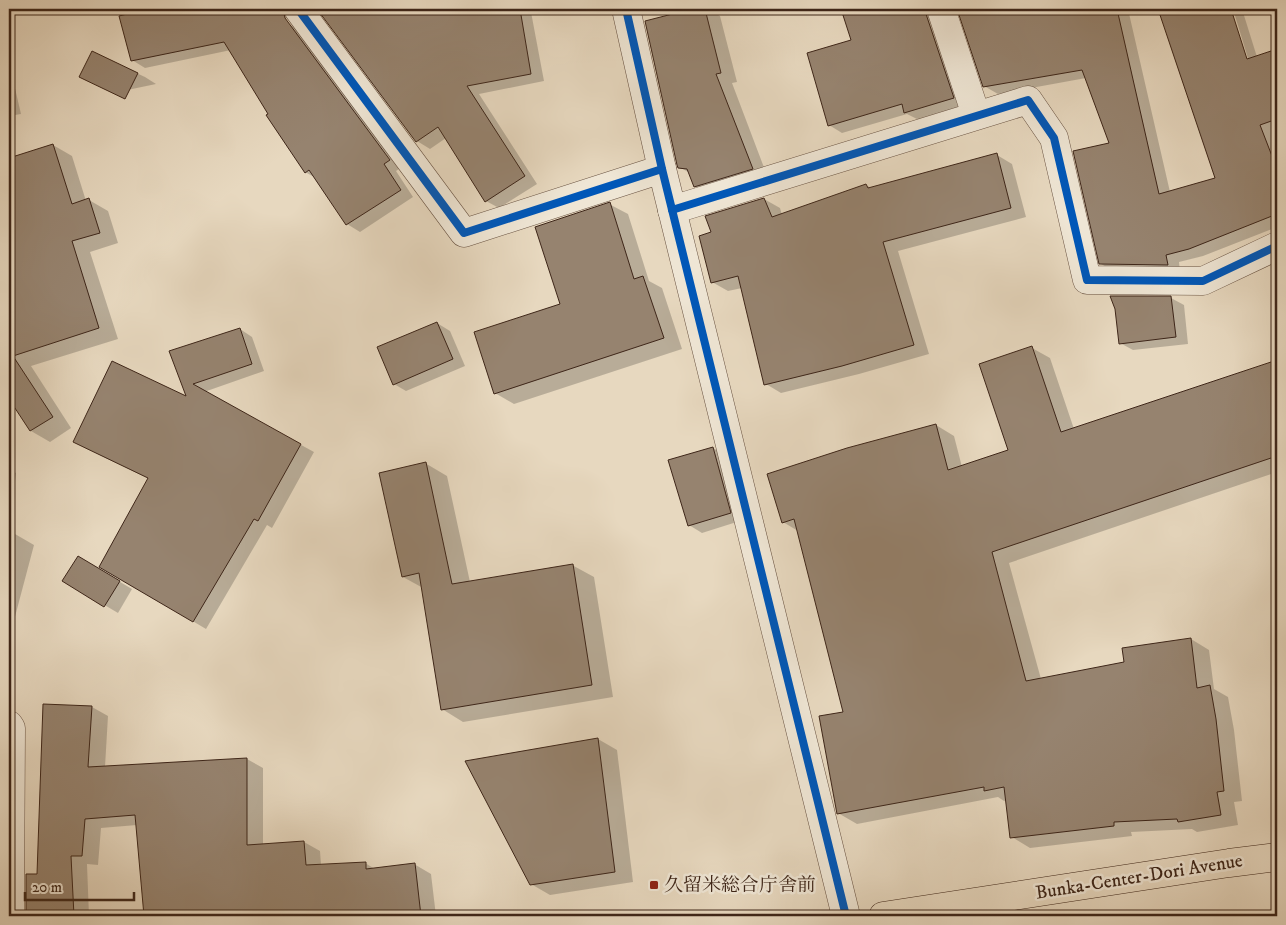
<svg xmlns="http://www.w3.org/2000/svg" width="1286" height="925" font-family="'IM FELL DW Pica','Noto Serif JP',serif">
  <rect width="100%" height="100%" fill="#e7d8bf"/>
  <filter id="stains"><feTurbulence type="fractalNoise" baseFrequency=".004" numOctaves="4"/><feColorMatrix values="0 0 0 0 .2 0 0 0 0 .09 0 0 0 0 .02 0 0 0 .5 -.17"/></filter>
  <radialGradient id="worn" r=".72"><stop offset=".6" stop-color="#630" stop-opacity="0"/><stop offset="1" stop-color="#630" stop-opacity=".3"/></radialGradient>
  <g fill="#0003">
    <polygon points="152,9 283,9 288,25 289,24 302,32 402,167 396,171 413,197 360,232 347,224 316,178 305,172 231,50 145,68 132,60 121,17"/>
    <polygon points="319,9 541,9 531,12 544,81 479,94 537,184 499,208 486,201 446,138 430,149 417,141"/>
    <polygon points="687,9 707,9 720,16 737,82 732,83 768,178 711,195 695,186 690,173 679,167 690,11"/>
    <polygon points="842,9 941,9 967,105 919,120 907,114 842,133 829,125 853,41"/>
    <polygon points="959,9 1128,9 1170,192 1216,179 1159,9 1230,9 1248,65 1250,65 1233,9 1242,9 1257,57 1273,51 1277,54 1277,227 1203,256 1179,262 1180,272 1114,271 1101,264 1111,144 1086,78 998,94 984,86"/>
    <polygon points="93,53 145,77 156,84 113,93"/>
    <polygon points="9,66 10,67 21,114 9,116"/>
    <polygon points="53,145 72,156 86,201 89,200 108,211 118,243 90,252 118,339 31,366 71,428 50,442 31,431 9,397 9,159"/>
    <polygon points="997,155 1012,164 1026,217 898,251 929,354 859,374 781,393 766,384 742,288 728,291 712,282 713,233 764,199 780,208 782,215 866,185 871,188"/>
    <polygon points="609,204 628,214 649,281 662,288 682,349 514,404 495,393 562,304"/>
    <polygon points="1171,298 1184,305 1188,344 1133,350 1120,343"/>
    <polygon points="437,323 450,331 465,366 406,391 394,384"/>
    <polygon points="240,329 252,337 264,371 204,392 314,452 272,528 267,525 206,629 100,566 149,479 87,449 75,442 188,399 171,352"/>
    <polygon points="1032,348 1050,358 1074,429 1277,361 1277,472 1009,563 1041,679 1126,663 1191,639 1209,650 1214,689 1228,697 1234,730 1242,801 1234,802 1238,825 1197,832 1192,829 1131,832 1132,836 1030,848 1012,837 1007,800 1004,801 998,797 857,824 838,813 844,713 798,531 783,522 936,425 954,436 962,467 1010,451"/>
    <polygon points="713,448 725,455 743,520 702,533 689,525"/>
    <polygon points="425,463 447,476 470,582 572,565 594,577 613,697 463,722 442,709 423,588 403,577"/>
    <polygon points="9,469 16,473 9,530"/>
    <polygon points="15,534 34,545 12,628 9,632 9,562 12,551 9,551 9,552 9,536"/>
    <polygon points="78,557 132,589 118,613 64,581"/>
    <polygon points="1274,666 1277,666 1277,699"/>
    <polygon points="44,705 92,707 108,716 105,767 247,759 263,768 263,845 304,842 320,851 321,865 365,863 375,869 414,864 431,874 436,916 145,916 137,825 101,828 98,865 87,864 89,916 27,916 27,898 38,904"/>
    <polygon points="598,739 617,750 633,882 550,895 531,884"/>
  </g>
  <g fill="#96836f" stroke="#3e2619">
    <polygon points="147,9 283,9 285,18 390,160 384,164 401,190 346,225 309,170 305,173 266,115 268,114 224,42 131,61 119,16"/>
    <polygon points="317,9 520,9 531,74 467,86 525,176 485,202 438,127 416,142"/>
    <polygon points="692,9 705,9 721,73 716,74 753,169 694,187 687,169 678,168 677,165 645,21"/>
    <polygon points="841,9 926,9 926,14 954,98 904,113 902,104 828,126 807,53 851,40"/>
    <polygon points="957,9 1117,9 1159,194 1215,178 1158,9 1231,9 1247,59 1277,49 1277,119 1260,125 1277,169 1277,214 1189,249 1166,255 1168,265 1099,264 1073,151 1109,143 1082,70 983,87"/>
    <polygon points="92,51 138,73 125,99 79,77"/>
    <polygon points="53,144 72,204 89,198 100,233 72,241 99,328 13,356 53,417 30,431 9,399 9,158"/>
    <polygon points="997,153 1011,208 883,242 914,345 842,366 764,385 738,276 711,283 699,236 711,232 705,216 764,198 772,217 866,184 868,188"/>
    <polygon points="610,202 634,279 643,276 664,338 494,394 474,332 560,304 535,227"/>
    <polygon points="1110,296 1171,296 1176,337 1119,344 1115,309"/>
    <polygon points="437,322 453,359 393,385 377,347"/>
    <polygon points="240,328 252,364 193,384 301,444 258,521 254,519 193,622 99,567 148,478 73,442 112,361 186,396 169,351"/>
    <polygon points="1032,346 1061,432 1277,360 1277,456 992,552 1026,681 1124,662 1122,648 1191,638 1197,688 1210,685 1216,719 1224,791 1217,792 1221,815 1178,822 1177,819 1114,822 1114,826 1010,838 1004,787 984,791 984,787 837,814 819,716 843,712 794,519 782,523 767,474 847,448 936,424 948,470 1008,450 979,364"/>
    <polygon points="713,447 731,513 688,526 668,460"/>
    <polygon points="426,462 452,584 573,564 592,685 441,710 419,573 402,577 379,473"/>
    <polygon points="78,556 120,581 104,607 62,581"/>
    <polygon points="43,704 92,706 88,767 247,758 247,845 304,841 306,865 366,862 366,869 415,863 421,916 144,916 135,815 85,819 82,856 71,856 74,916 26,916 26,874 37,874"/>
    <polygon points="598,738 615,872 530,885 465,761"/>
  </g>
  <g fill="none" stroke-linecap="round" stroke-linejoin="round">
    <defs>
      <g id="minor">
        <polyline points="298,9 464,233 662,169"/>
        <polyline points="626,9 662,169 846,916"/>
        <polyline points="941,9 976,115"/>
        <polyline points="672,210 1028,100 1054,138 1087,280 1203,281 1277,246"/>
        <polyline points="9,725 11,728 10,916"/>
      </g>
      <polyline id="highway" points="883,916 1229,863 1277,857"/>
    </defs>
    <use href="#minor" stroke="#685242" stroke-width="29"/>
    <use href="#highway" stroke="#3e2619" stroke-width="29"/>
    <use href="#minor" stroke="#efe6d5" stroke-width="28"/>
    <use href="#highway" stroke="#e7d8bf" stroke-width="28"/>
    <defs>
      <g id="cycleway">
        <polyline points="298,9 464,233 662,169"/>
        <polyline points="626,9 662,169 846,916"/>
        <polyline points="672,210 1028,100 1054,138 1087,280 1203,281 1277,246"/>
      </g>
    </defs>
    <use href="#cycleway" stroke="#efe6d5" stroke-width="11"/>
    <use href="#cycleway" stroke="#0057b8" stroke-width="8"/>
  </g>
  <rect fill="#8f2418" stroke="#efe6d5" stroke-width="2" x="649" y="880" width="10" height="10" rx="2.5"/>
  <g text-anchor="middle" dominant-baseline="central" stroke-width="5" stroke-linejoin="round" paint-order="stroke">
    <g font-size="19" fill="#3e2619" stroke="#efe6d5">
      <text transform="translate(1139 877) rotate(-9)">Bunka-Center-Dori Avenue</text>
    </g>
    <g font-size="19" fill="#3e2619" stroke="#efe6d5" text-anchor="start">
      <text x="664" y="885">久留米総合庁舎前</text>
    </g>
  </g>
  <rect width="1286" height="925" fill="none" stroke="#e7d8bf" stroke-width="30"/>
  <rect x="10" y="10" width="1266" height="905" fill="none" stroke="#3e2619" stroke-width="2.5"/>
  <rect x="15" y="15" width="1256" height="895" fill="none" stroke="#3e2619"/>
  <path d="M25 892v8h109v-8" fill="none" stroke="#3e2619" stroke-width="2.5"/>
  <text x="32" y="892" font-size="15" fill="#3e2619" stroke="#efe6d5" stroke-width="4" paint-order="stroke">20 m</text>
  <rect width="100%" height="100%" filter="url(#stains)"/>
  <rect width="100%" height="100%" fill="url(#worn)"/>
</svg>
